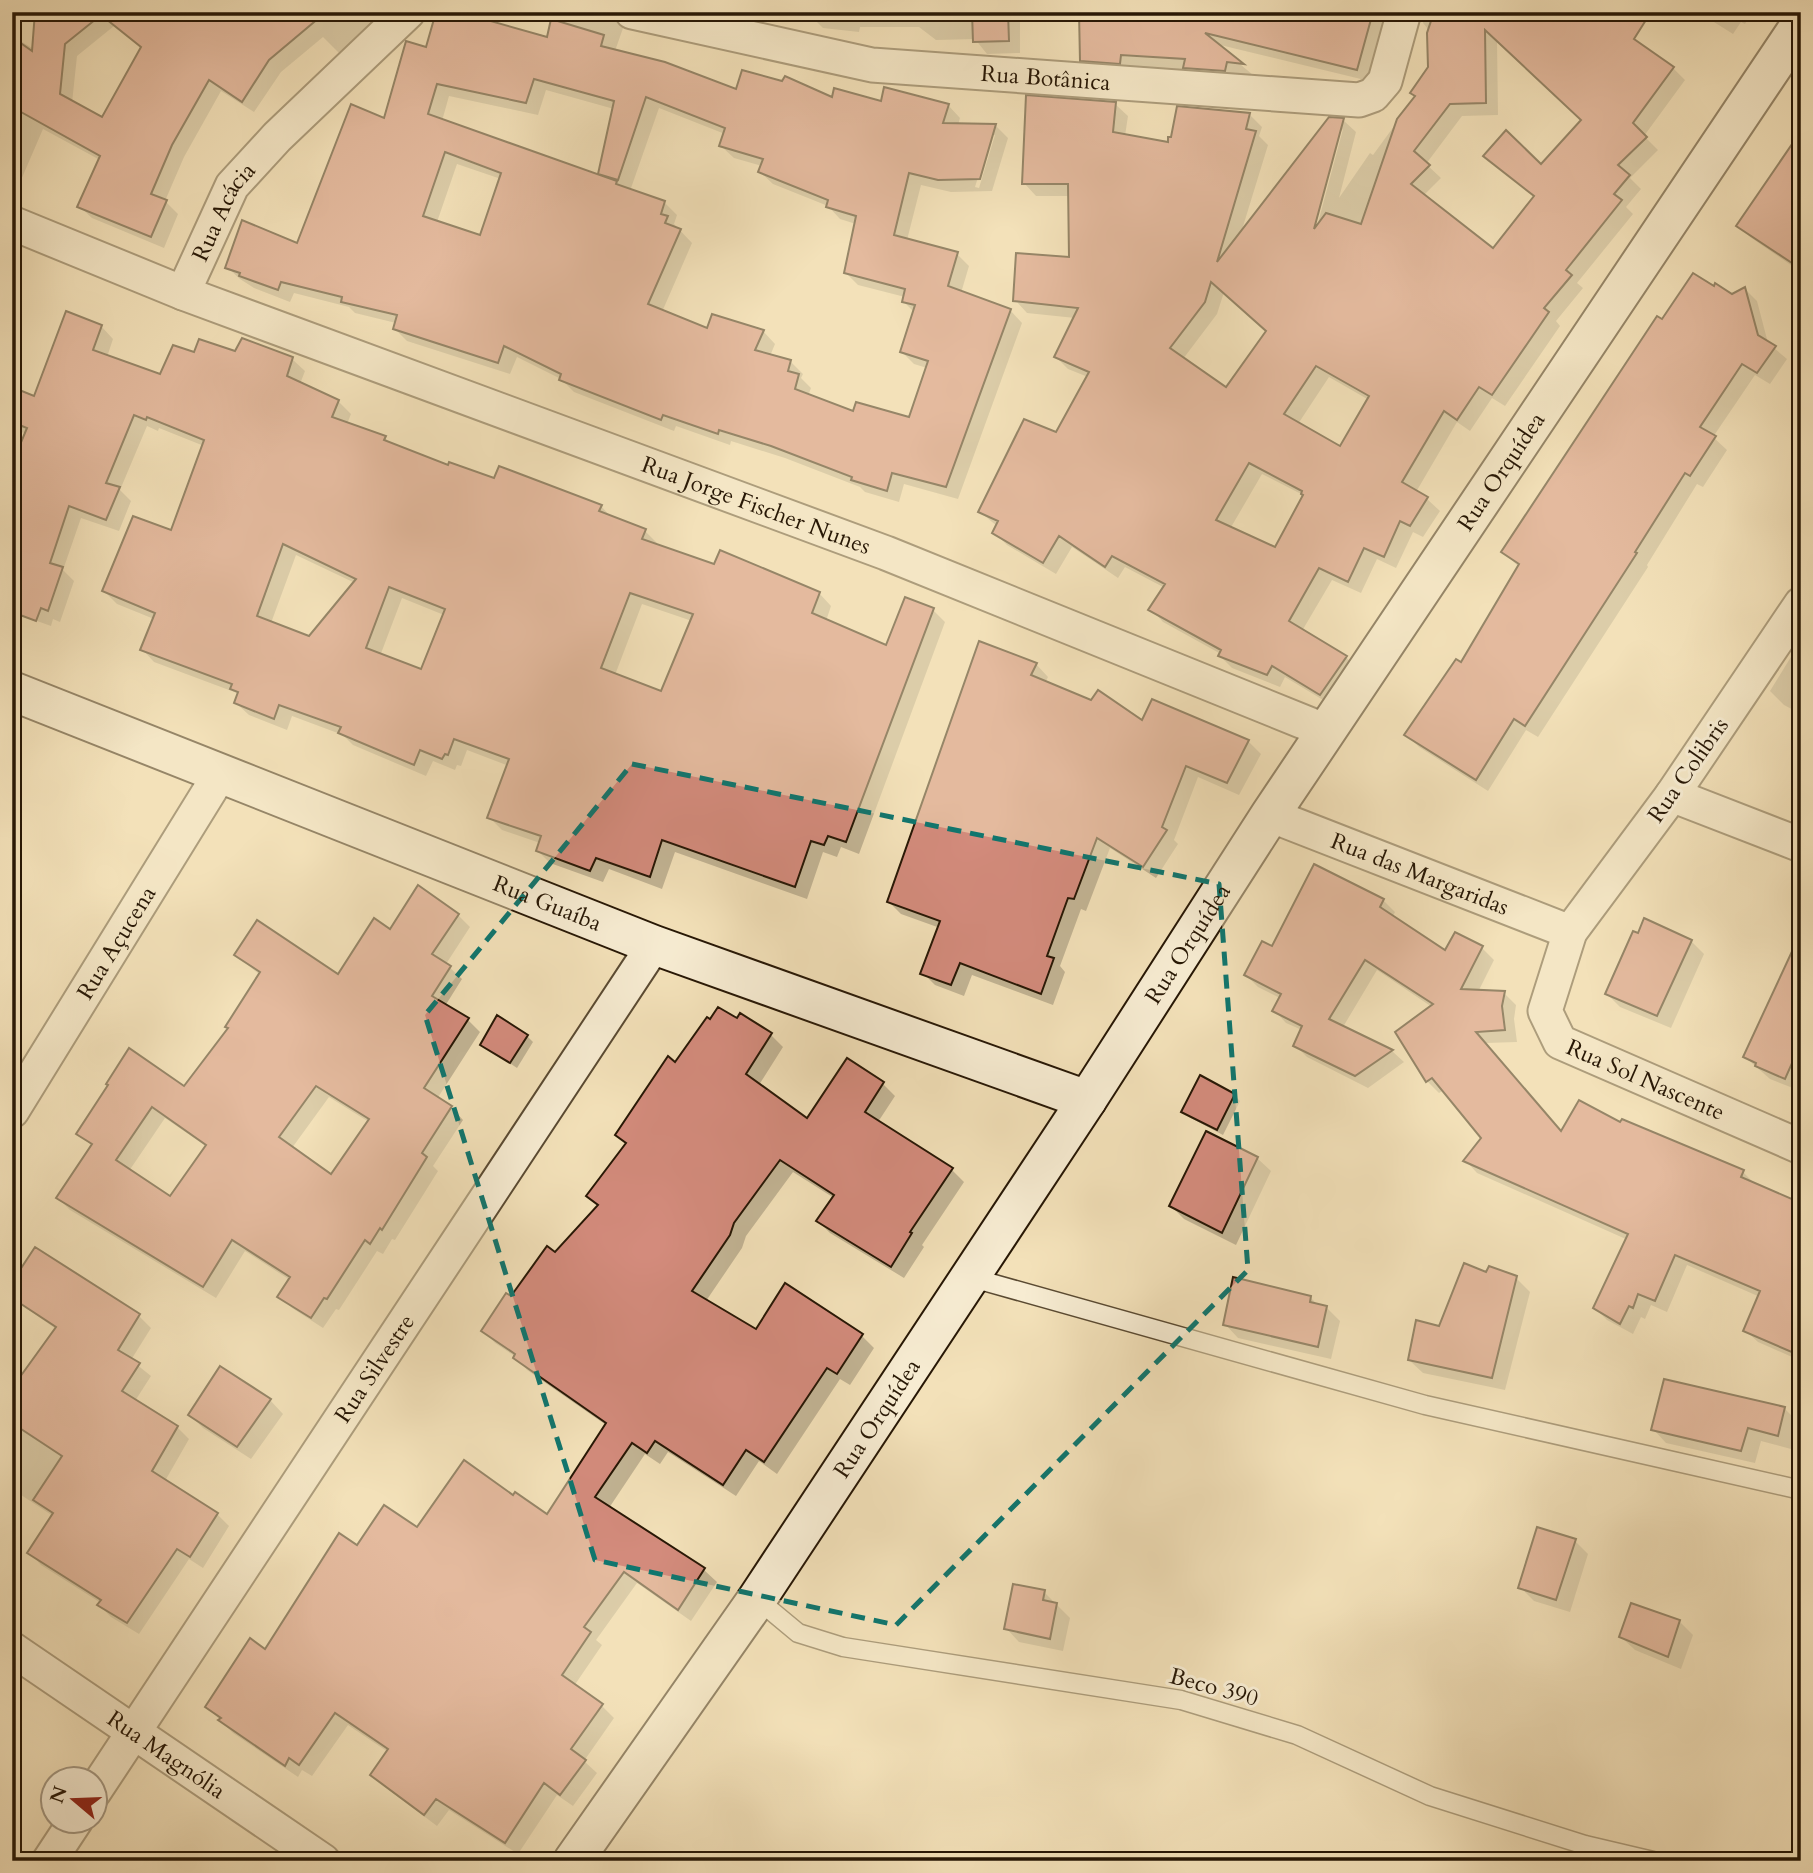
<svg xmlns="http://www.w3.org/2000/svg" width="1813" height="1873" font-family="Cardo,serif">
  <rect width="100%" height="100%" fill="#f3e1b9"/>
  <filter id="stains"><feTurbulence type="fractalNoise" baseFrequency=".00286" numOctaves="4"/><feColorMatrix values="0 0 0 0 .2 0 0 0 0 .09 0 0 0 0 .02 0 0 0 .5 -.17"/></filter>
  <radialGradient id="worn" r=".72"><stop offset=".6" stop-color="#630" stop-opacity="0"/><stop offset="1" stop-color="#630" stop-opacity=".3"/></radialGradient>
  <g fill="#0003" fill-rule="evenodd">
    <path d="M 36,12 L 379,12 L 374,18 L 376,21 L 340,54 L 323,37 L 281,72 L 254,112 L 221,91 L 184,157 L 165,201 L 178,214 L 164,248 L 92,218 L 79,206 L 100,160 L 43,129 L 18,187 L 12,185 L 12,36 L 34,49 ZM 114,26 L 142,49 L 103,120 L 72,103 L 77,56 Z"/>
    <path d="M 554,12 L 626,12 L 628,14 L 615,51 L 737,91 L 882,103 L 948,105 L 960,118 L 958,125 L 995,125 L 1008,138 L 992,191 L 951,192 L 921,185 L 907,240 L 957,254 L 969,266 L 961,293 L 1010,310 L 1022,323 L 958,499 L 904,484 L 899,502 L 865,492 L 860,487 L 785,458 L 731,441 L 730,445 L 676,426 L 674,431 L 574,392 L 561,379 L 517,357 L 510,374 L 407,341 L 395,329 L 396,323 L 355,313 L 349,307 L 294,293 L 290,302 L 254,288 L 240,279 L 227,267 L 298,245 L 385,120 L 427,49 L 548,39 ZM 546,90 L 614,109 L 600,174 L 605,179 L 442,121 L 449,96 L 538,115 ZM 659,108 L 725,134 L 721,146 L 734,158 L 762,166 L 760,172 L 773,184 L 828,206 L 840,219 L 856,224 L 845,272 L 858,285 L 905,297 L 904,302 L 914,312 L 902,352 L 914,364 L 927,368 L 910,419 L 854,413 L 808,396 L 811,388 L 801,378 L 803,374 L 790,361 L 770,356 L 775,344 L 763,331 L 708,330 L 662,312 L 692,243 L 674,224 L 677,215 L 664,202 L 630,191 ZM 991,135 L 995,135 L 979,188 L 975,187 ZM 457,164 L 501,179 L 481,237 L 437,222 Z"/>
    <polygon points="778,12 1402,12 1369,81 1216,44 1253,75 1239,74 1237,83 1197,80 1188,70 1133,66 1132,75 1095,72 1082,60 1081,20 1020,21 1020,53 987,54 975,39 936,40 919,27 860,27 859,32 823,28 811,16"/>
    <path d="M 1424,12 L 1592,12 L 1673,68 L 1685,80 L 1644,136 L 1658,150 L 1630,178 L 1641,189 L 1626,207 L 1633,214 L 1577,283 L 1583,288 L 1556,321 L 1560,326 L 1505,406 L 1492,398 L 1470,431 L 1457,422 L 1416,492 L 1427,499 L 1440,511 L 1423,537 L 1413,532 L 1396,568 L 1377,559 L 1361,593 L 1332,580 L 1302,631 L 1346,657 L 1358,670 L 1333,706 L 1285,677 L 1280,687 L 1232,668 L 1220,656 L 1221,654 L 1163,622 L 1151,609 L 1165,588 L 1125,567 L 1118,578 L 1072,547 L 1056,574 L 1007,545 L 994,532 L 997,526 L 980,512 L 1056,434 L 1088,377 L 1068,369 L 1056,357 L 1075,318 L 1027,313 L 1015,300 L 1071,259 L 1070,196 L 1036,196 L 1024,183 L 1115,104 L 1128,116 L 1125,136 L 1169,144 L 1249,114 L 1262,127 L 1259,136 L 1268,145 L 1241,233 L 1343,120 L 1356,132 L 1339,198 L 1370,153 L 1373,155 L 1416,96 L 1430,68 L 1428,29 L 1423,23 ZM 1497,40 L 1583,120 L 1541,166 L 1498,168 L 1535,197 L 1493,250 L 1423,196 L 1441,178 L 1426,164 L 1462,116 L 1498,115 ZM 1343,129 L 1314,238 L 1311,237 L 1338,134 ZM 1224,292 L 1268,332 L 1226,389 L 1183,359 L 1217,314 ZM 1329,377 L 1369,400 L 1340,449 L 1298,424 ZM 1262,474 L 1305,496 L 1275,550 L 1230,529 Z"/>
    <polygon points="1698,12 1752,12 1745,24 1741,22 1733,34"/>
    <polygon points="1801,158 1801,272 1750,237 1738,225"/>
    <polygon points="1745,289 1757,301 1768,343 1787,359 1770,384 1755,375 1713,437 1727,450 1703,487 1697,484 1647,565 1648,567 1538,737 1526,730 1488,791 1419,747 1407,735 1462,664 1519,567 1503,552 1662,322"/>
    <path d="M 101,326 L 113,339 L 107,357 L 161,377 L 195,355 L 236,353 L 292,359 L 305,371 L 300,384 L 338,401 L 351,414 L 347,424 L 385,438 L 391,444 L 449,467 L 601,506 L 612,518 L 645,531 L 657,543 L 656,546 L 715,566 L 819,593 L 831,606 L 826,621 L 887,647 L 933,610 L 945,622 L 859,854 L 841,847 L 837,857 L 823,852 L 807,899 L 675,852 L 662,889 L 609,869 L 603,882 L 550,863 L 538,851 L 540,843 L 502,830 L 489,817 L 509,766 L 467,750 L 461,766 L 457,765 L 455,770 L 433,761 L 426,776 L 353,745 L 343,735 L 292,716 L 287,730 L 249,715 L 236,703 L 239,695 L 237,693 L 154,662 L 142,649 L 154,619 L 117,604 L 104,591 L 172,532 L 204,446 L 159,428 L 158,431 L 147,426 L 120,490 L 131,501 L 119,531 L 81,518 L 63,570 L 74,581 L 60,622 L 53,619 L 51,626 L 12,612 L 26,434 L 12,428 L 12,389 L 35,399 ZM 296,555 L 355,583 L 309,638 L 271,623 ZM 402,598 L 444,615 L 422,672 L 380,656 ZM 642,604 L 692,621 L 662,693 L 615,675 Z"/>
    <polygon points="1794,652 1801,656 1801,714 1784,705 1770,691"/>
    <polygon points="1036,664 1048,677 1045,683 1143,723 1248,741 1261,754 1239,795 1198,777 1174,840 1178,844 1156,878 1110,848 1086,911 1081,909 1060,966 1065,972 1053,1005 972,975 964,996 935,985 923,973 940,928 901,914 889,902"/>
    <polygon points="1383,900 1395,912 1392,918 1445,952 1482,948 1494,960 1478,992 1504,993 1516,1005 1514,1019 1517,1042 1486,1043 1562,1133 1620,1125 1622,1121 1743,1172 1755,1184 1801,1205 1801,1361 1758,1342 1745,1330 1760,1297 1687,1265 1667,1312 1651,1305 1645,1319 1641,1317 1633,1334 1607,1320 1595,1308 1628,1240 1477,1173 1466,1161 1483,1138 1444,1090 1439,1093 1427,1081 1432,1007 1377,970 1343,1027 1392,1051 1404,1062 1368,1088 1307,1057 1295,1045 1302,1030 1286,1023 1274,1010 1280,998 1258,987 1246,975 1273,949"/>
    <path d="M 458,915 L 470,927 L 446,964 L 462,979 L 445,1006 L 468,1020 L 480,1032 L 437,1099 L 451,1107 L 463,1120 L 433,1166 L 438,1171 L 395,1240 L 392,1239 L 383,1254 L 377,1251 L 339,1310 L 336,1309 L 323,1328 L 292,1308 L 280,1296 L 290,1280 L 245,1251 L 216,1298 L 70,1210 L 58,1198 L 92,1146 L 79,1133 L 185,1088 L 230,1029 L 260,975 L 236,955 L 339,977 L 391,931 ZM 329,1097 L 369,1122 L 332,1176 L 292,1148 ZM 165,1118 L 207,1147 L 170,1199 L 129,1171 Z"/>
    <polygon points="1691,941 1704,954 1671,1028 1620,1007 1607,994"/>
    <polygon points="1801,941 1801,1083 1798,1090 1770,1079 1745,1057"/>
    <polygon points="771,1035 783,1047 759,1085 808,1121 883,1084 895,1096 878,1122 951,1169 964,1182 922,1245 924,1247 904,1278 830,1233 818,1221 834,1198 793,1172 746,1236 742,1248 706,1301 756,1331 785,1286 862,1336 874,1348 850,1385 840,1379 777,1474 759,1461 736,1496 668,1452 660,1464 645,1454 609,1508 704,1570 717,1582 691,1621 637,1583 596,1640 602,1645 574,1686 602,1706 614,1718 584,1761 597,1773 573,1806 557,1795 518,1854 449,1810 437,1826 385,1787 372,1775 388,1752 348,1725 312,1776 302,1770 298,1777 233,1733 207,1707 265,1652 358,1548 514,1497 547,1516 606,1425 527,1370 516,1357 495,1343 483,1330 599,1207 588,1196 627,1145 617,1135 676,1064"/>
    <polygon points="527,1036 533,1042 517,1068 482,1045"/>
    <polygon points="1234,1095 1240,1101 1223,1135 1189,1117 1183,1111"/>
    <polygon points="1257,1158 1271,1171 1236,1245 1184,1219 1171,1206"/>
    <polygon points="36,1249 139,1316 151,1328 131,1360 151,1376 135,1401 177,1427 189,1439 165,1481 217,1514 229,1526 203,1568 189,1559 139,1634 111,1617 99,1605 101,1603 41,1565 30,1553 53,1516 12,1489 12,1370 23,1376 56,1329 12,1298"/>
    <polygon points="1487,1274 1516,1278 1530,1292 1505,1390 1423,1373 1409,1360"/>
    <polygon points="1310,1297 1319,1306 1326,1307 1340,1321 1331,1359 1238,1338 1225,1324"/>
    <polygon points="270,1400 283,1414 251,1459 203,1428 190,1415"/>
    <polygon points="1784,1408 1798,1422 1791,1449 1761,1441 1755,1463 1666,1443 1653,1429"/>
    <polygon points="1575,1541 1588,1554 1570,1612 1534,1601 1520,1587"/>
    <polygon points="1044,1592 1070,1618 1063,1651 1019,1642 1006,1628"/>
    <polygon points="1679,1621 1693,1635 1681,1669 1635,1650 1621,1637"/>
    <polygon points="12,1774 22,1783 12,1798"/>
  </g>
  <g fill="#d38b7c" stroke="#271705" stroke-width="2" fill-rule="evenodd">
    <path d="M 35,12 L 326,12 L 269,60 L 242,102 L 209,80 L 172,145 L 151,194 L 167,200 L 151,237 L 77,207 L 100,156 L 12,107 L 12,37 L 32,51 ZM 101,15 L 141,47 L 102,117 L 60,94 L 65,44 Z"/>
    <path d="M 436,12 L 459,12 L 547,37 L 551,19 L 604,35 L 601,46 L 665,62 L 736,89 L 742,70 L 782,81 L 785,76 L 832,97 L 834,88 L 881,101 L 884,87 L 949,104 L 943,123 L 996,124 L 980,179 L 938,180 L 909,173 L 894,235 L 958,252 L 948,286 L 1011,309 L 946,487 L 892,473 L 887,491 L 851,480 L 852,477 L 771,446 L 719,430 L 718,434 L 663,415 L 661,420 L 559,380 L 561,374 L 504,346 L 498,363 L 393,329 L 397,315 L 341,302 L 342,297 L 281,282 L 278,290 L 239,276 L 240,273 L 225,268 L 242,220 L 297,243 L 351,104 L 384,118 L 406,41 L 426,47 ZM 534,79 L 614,101 L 598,174 L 618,180 L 646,97 L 725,128 L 719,146 L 763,159 L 758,172 L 828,200 L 826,207 L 856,216 L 844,273 L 905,289 L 902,302 L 915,305 L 900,352 L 928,361 L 909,417 L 856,402 L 853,411 L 795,389 L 799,374 L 788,371 L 791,360 L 755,350 L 764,330 L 712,314 L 707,328 L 648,304 L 681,229 L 665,223 L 668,216 L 661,214 L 665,201 L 616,184 L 617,181 L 428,114 L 437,84 L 526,103 ZM 445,152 L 501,173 L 480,235 L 423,216 Z"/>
    <polygon points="972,12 1008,12 1009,41 973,42"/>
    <polygon points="1079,12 1373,12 1357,70 1205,33 1244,64 1227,62 1225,71 1183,68 1185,59 1121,55 1120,64 1080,61"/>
    <path d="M 1434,12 L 1651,12 L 1634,39 L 1674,67 L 1633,123 L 1647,137 L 1618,165 L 1630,175 L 1614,194 L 1622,200 L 1566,270 L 1572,275 L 1544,308 L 1549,312 L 1492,395 L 1479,387 L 1457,420 L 1444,411 L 1402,482 L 1428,497 L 1410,526 L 1400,521 L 1384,557 L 1364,548 L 1348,582 L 1319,568 L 1289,621 L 1347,656 L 1320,695 L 1272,666 L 1267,675 L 1218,656 L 1221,650 L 1148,610 L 1165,584 L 1112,556 L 1105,567 L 1059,536 L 1043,563 L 992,533 L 998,521 L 978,512 L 1024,419 L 1056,432 L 1089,372 L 1054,357 L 1078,308 L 1013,301 L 1016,253 L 1069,257 L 1068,184 L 1022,184 L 1026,95 L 1116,102 L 1113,132 L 1168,142 L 1168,137 L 1171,137 L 1177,106 L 1250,113 L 1246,129 L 1256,131 L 1217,262 L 1329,117 L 1344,118 L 1314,229 L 1326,213 L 1361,224 L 1397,119 L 1415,96 L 1410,93 L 1428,67 L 1427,33 ZM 1485,30 L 1581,120 L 1541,164 L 1506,130 L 1483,156 L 1534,196 L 1493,248 L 1411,184 L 1430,165 L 1414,151 L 1450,104 L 1486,103 ZM 1211,282 L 1266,331 L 1226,387 L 1170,348 L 1205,302 ZM 1316,366 L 1369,396 L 1340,446 L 1284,414 ZM 1249,463 L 1302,491 L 1301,494 L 1303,495 L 1275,547 L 1216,520 Z"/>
    <polygon points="1801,131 1801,269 1736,226"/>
    <polygon points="1693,273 1714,286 1715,283 1732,294 1745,287 1758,335 1776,346 1757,373 1742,364 1700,427 1716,436 1690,476 1685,473 1635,552 1637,553 1525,726 1514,719 1476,780 1404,735 1456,659 1461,662 1519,564 1501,552 1657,316 1662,319"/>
    <path d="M 66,311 L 102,325 L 93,350 L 160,374 L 173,345 L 194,352 L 199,339 L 235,351 L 242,338 L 293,357 L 287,376 L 339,400 L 332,417 L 386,436 L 384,440 L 448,465 L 449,462 L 494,478 L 499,466 L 602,505 L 599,511 L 646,529 L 642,539 L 714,564 L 720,550 L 820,592 L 812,613 L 886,645 L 905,597 L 934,608 L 846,842 L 828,836 L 824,845 L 811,841 L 795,887 L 662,840 L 650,877 L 596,858 L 590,871 L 536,851 L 541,836 L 487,818 L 509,759 L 454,739 L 448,755 L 445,754 L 442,759 L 420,750 L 414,765 L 338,733 L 341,727 L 279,705 L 274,719 L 234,703 L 238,692 L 230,689 L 232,684 L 140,650 L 155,613 L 102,591 L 133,516 L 171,530 L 204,440 L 147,417 L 146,420 L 134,415 L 106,483 L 120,487 L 106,520 L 69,506 L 50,563 L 63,567 L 48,611 L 41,608 L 36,621 L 12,612 L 12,464 L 27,428 L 12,422 L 12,387 L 34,396 ZM 283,544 L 356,579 L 309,636 L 257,616 ZM 389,587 L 445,609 L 421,669 L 366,648 ZM 630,593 L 693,614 L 661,691 L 601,668 Z"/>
    <polygon points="979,641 1037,663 1031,675 1091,700 1098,690 1142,720 1152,699 1249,740 1227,783 1186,766 1162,827 1167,830 1143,867 1097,838 1074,899 1068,898 1047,956 1054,958 1041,994 960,963 951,985 920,974 940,921 887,902"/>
    <polygon points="1314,864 1384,899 1380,907 1445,950 1455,932 1483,946 1461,989 1505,991 1502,1006 1505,1030 1476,1032 1561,1131 1579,1100 1620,1122 1622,1119 1744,1170 1741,1177 1801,1203 1801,1356 1743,1331 1760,1291 1675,1255 1655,1301 1638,1294 1633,1308 1629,1306 1620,1324 1593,1308 1628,1234 1463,1161 1481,1138 1432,1078 1426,1082 1395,1032 1433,1004 1365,960 1329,1019 1393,1050 1355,1076 1293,1046 1302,1026 1272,1011 1281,994 1244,975 1262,941 1272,946"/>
    <path d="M 418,885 L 459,914 L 432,954 L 451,966 L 432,996 L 469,1018 L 424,1088 L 452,1106 L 422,1153 L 427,1157 L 382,1230 L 380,1228 L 370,1244 L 365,1240 L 327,1299 L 324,1298 L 311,1318 L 277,1297 L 290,1277 L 232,1240 L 203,1287 L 56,1198 L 92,1144 L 76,1134 L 108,1085 L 106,1084 L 129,1048 L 184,1086 L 228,1028 L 225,1027 L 260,972 L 234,955 L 257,920 L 338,974 L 374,918 L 390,929 ZM 316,1086 L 369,1119 L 331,1174 L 279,1137 ZM 152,1107 L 206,1145 L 170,1196 L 116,1160 Z"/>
    <polygon points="1644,918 1692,940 1657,1016 1605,994 1633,931 1638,933"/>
    <polygon points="1801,932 1801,1043 1785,1079 1755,1066 1756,1063 1743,1057"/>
    <polygon points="718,1007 737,1018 740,1013 772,1033 746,1074 807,1118 847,1058 884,1082 865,1112 953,1168 910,1232 912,1233 891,1267 816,1221 834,1195 780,1160 734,1223 730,1235 692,1291 756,1329 785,1283 863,1334 837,1374 827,1368 764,1462 746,1450 723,1485 655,1441 647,1453 632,1443 595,1497 705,1568 678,1610 624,1572 584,1627 591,1632 562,1675 603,1704 571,1749 586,1760 560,1795 544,1783 505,1843 436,1799 424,1815 370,1775 388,1749 335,1713 299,1765 289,1758 285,1766 218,1720 221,1718 205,1707 250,1638 265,1649 339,1533 357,1545 384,1505 417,1527 464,1460 513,1495 515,1492 547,1514 606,1423 513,1358 515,1354 481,1331 506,1293 511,1296 547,1246 555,1252 598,1205 586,1196 626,1143 615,1135 668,1056 675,1062 707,1017 710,1019"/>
    <polygon points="497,1015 528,1035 510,1063 480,1045"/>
    <polygon points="1200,1075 1235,1094 1217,1130 1181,1112"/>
    <polygon points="1206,1131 1258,1157 1222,1233 1169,1206"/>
    <polygon points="35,1247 140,1314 118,1350 140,1363 122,1391 178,1426 152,1471 218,1513 190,1557 177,1549 127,1623 97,1605 101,1600 27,1553 53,1513 33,1500 62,1456 12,1423 12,1388 56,1327 12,1298 12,1282"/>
    <polygon points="1464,1263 1486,1272 1489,1266 1517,1276 1492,1378 1408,1360 1416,1320 1439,1326"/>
    <polygon points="1233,1277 1311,1296 1310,1302 1327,1306 1318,1347 1223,1325"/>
    <polygon points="220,1366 271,1399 237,1447 188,1415"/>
    <polygon points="1664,1379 1785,1407 1778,1436 1748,1428 1741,1451 1651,1430"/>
    <polygon points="1537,1527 1576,1539 1556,1600 1518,1588"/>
    <polygon points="1013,1584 1045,1590 1043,1600 1057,1603 1050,1639 1004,1629"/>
    <polygon points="1631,1603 1680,1620 1668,1657 1619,1637"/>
  </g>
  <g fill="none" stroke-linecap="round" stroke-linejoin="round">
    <defs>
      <g id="lane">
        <polyline points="969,1277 1425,1405 1801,1490"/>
        <polyline points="757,1599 798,1633 843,1647 1181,1700 1297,1735 1430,1796 1585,1845 1653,1861"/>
      </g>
      <g id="street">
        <path id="s1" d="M 632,12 L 872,65 L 1359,100 L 1373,95 L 1385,81 L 1404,12"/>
        <path id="s2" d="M 12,223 L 183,293 L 886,553 L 1326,731"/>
        <path id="s3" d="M 183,293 L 232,186 L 277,137 L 408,12"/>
        <path id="s4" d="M 1801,604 L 1672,795 L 1570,932 L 1545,1011 L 1560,1042 L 1801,1147"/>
        <polyline points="1672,795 1801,845"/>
        <path id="s5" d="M 1270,815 L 1570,932"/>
        <path id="s6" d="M 12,1111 L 220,774"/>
        <path id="s7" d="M 12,1649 L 323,1861"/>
        <path id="s8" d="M 94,1792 L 654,945"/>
        <polyline points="49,1861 76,1820"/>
      </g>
      <g id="secondary">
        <path id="s9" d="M 12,691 L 654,945 L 1087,1100"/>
        <path id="s10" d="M 573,1861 L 757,1599 L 1087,1100 L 1270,815 L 1801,24"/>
      </g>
    </defs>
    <use href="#lane" stroke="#5a4a32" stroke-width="21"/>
    <use href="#street" stroke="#5a4a32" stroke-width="37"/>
    <use href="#secondary" stroke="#271705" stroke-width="42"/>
    <use href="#lane" stroke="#f7ecd2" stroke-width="18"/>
    <use href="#street" stroke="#f7ecd2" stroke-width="33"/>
    <use href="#secondary" stroke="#f7ecd2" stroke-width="38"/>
  </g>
  <path d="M0 0H1813V1873H0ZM 632,764 L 1219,884 L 1248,1270 L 896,1625 L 595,1560 L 425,1015 Z" fill="#f3e1b9" fill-opacity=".55" fill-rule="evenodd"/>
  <path fill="none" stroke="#0f766e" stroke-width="5" stroke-dasharray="14 9" stroke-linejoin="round" d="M 632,764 L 1219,884 L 1248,1270 L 896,1625 L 595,1560 L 425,1015 Z"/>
  <g text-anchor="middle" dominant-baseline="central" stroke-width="6" stroke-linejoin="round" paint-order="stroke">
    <g font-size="23" fill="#271705" stroke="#f7ecd2">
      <text stroke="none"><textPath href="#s1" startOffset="420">Rua Botânica</textPath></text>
      <text stroke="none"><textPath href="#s3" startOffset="91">Rua Acácia</textPath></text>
      <text stroke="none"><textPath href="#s10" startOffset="1671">Rua Orquídea</textPath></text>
      <text stroke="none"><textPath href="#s2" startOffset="796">Rua Jorge Fischer Nunes</textPath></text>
      <text transform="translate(1688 770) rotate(-55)">Rua Colibris</text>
      <text stroke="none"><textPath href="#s5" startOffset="161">Rua das Margaridas</textPath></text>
      <text stroke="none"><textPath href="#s9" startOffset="576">Rua Guaíba</textPath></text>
      <text stroke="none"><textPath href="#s6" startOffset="198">Rua Açucena</textPath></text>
      <text stroke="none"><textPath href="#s10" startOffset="1104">Rua Orquídea</textPath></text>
      <text stroke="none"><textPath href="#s4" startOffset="612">Rua Sol Nascente</textPath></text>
      <text stroke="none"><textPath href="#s8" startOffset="508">Rua Silvestre</textPath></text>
      <text stroke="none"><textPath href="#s10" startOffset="537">Rua Orquídea</textPath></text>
      <text transform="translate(1214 1687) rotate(15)">Beco 390</text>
      <text stroke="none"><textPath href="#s7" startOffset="187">Rua Magnólia</textPath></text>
    </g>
  </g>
  <rect width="1813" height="1873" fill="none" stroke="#f3e1b9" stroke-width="42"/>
  <rect x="14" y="14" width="1785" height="1845" fill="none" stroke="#271705" stroke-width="3.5"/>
  <rect x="21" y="21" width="1771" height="1831" fill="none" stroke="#271705" stroke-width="2"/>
  <g transform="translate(74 1800) rotate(289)"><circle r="33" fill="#f7ecd2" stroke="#a49780" stroke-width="2"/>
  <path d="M0-5L12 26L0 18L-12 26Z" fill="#8f2418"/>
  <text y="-10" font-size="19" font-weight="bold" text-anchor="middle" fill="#271705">N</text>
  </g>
  <rect width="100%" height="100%" filter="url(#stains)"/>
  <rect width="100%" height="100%" fill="url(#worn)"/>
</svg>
